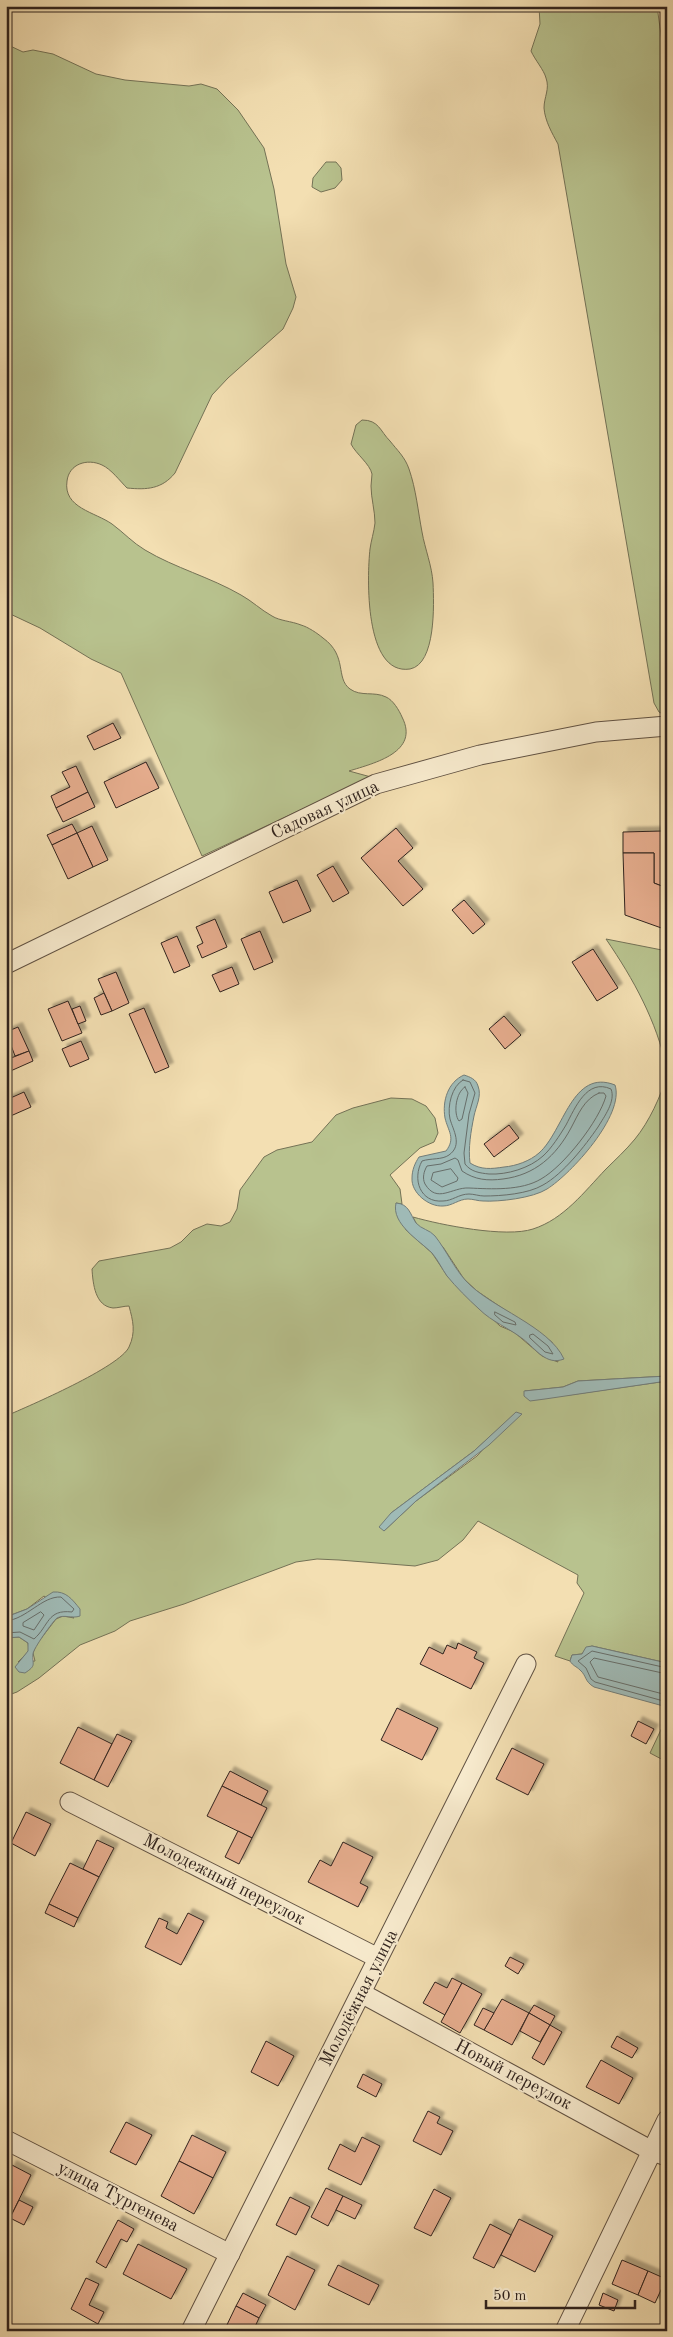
<svg xmlns="http://www.w3.org/2000/svg" width="673" height="2337" font-family="'Old Standard TT',serif">
  <defs>
    <filter id="shadow"><feDropShadow dx="4.5" dy="-4.5" stdDeviation="1" flood-color="#0004"/></filter>
  </defs>
  <rect width="100%" height="100%" fill="#f3dfb2"/>
  <filter id="stains"><feTurbulence type="fractalNoise" baseFrequency=".004" numOctaves="4"/><feColorMatrix values="0 0 0 0 .2 0 0 0 0 .09 0 0 0 0 .02 0 0 0 .5 -.17"/></filter>
  <radialGradient id="worn" r=".72"><stop offset=".6" stop-color="#630" stop-opacity="0"/><stop offset="1" stop-color="#630" stop-opacity=".3"/></radialGradient>
  <g fill="#b8c28e" stroke="#747256" fill-rule="evenodd">
    <path d="M 539,6 L 657,6 L 667,78 L 667,716 L 659,712 L 654,703 L 558,144 C 552,133 545,121 544,108 C 544,97 550,89 546,78 C 544,70 535,60 531,51 L 540,24 Z"/>
    <path d="M 6,44 L 23,52 L 33,50 L 53,54 L 96,74 L 125,80 L 189,86 L 201,84 L 217,89 L 238,110 L 264,148 L 274,189 L 286,264 L 296,297 L 293,308 L 283,329 L 228,378 L 212,395 L 175,473 C 162,489 147,490 127,488 C 120,481 111,469 102,465 C 87,458 69,464 67,481 C 63,508 95,512 112,524 C 123,532 133,543 145,550 C 175,568 210,577 241,595 C 252,601 261,610 272,616 C 280,621 291,621 301,625 C 308,627 317,633 323,638 C 348,656 335,678 350,689 C 361,697 374,691 386,697 C 393,700 399,710 402,717 C 420,752 375,763 349,771 L 371,777 L 202,856 L 121,673 L 91,659 L 40,628 L 6,612 Z"/>
    <polygon points="326,162 336,162 341,168 342,180 335,188 321,192 312,187 313,178"/>
    <path d="M 362,420 C 379,420 380,431 390,441 C 397,450 405,457 409,469 C 416,489 418,511 422,532 C 425,549 432,566 433,583 C 434,604 436,664 410,669 C 364,676 367,576 370,549 C 371,541 374,532 375,523 C 375,511 371,498 371,486 C 371,482 372,478 372,474 C 370,464 356,454 351,444 L 356,425 Z"/>
    <path d="M 606,939 L 667,951 L 667,1069 C 656,1020 634,980 606,939 Z"/>
    <path d="M 667,1075 L 667,1376 L 578,1381 L 563,1387 L 525,1391 L 569,1395 L 667,1381 L 667,1663 L 592,1646 L 586,1648 L 582,1654 L 572,1655 L 570,1661 L 555,1656 L 584,1593 L 577,1583 L 578,1575 L 478,1521 L 463,1540 L 438,1560 L 415,1566 L 339,1560 L 317,1559 L 296,1562 L 184,1604 L 130,1621 L 115,1631 L 80,1645 L 39,1678 L 17,1692 L 6,1696 L 6,1638 L 19,1637 L 28,1643 L 29,1651 L 18,1662 L 35,1661 L 33,1653 L 36,1645 L 56,1619 L 63,1616 L 74,1618 L 44,1596 L 27,1609 L 6,1617 L 6,1416 C 29,1406 120,1367 129,1347 C 136,1332 133,1321 129,1306 C 124,1306 118,1308 113,1308 C 95,1306 93,1284 92,1269 L 99,1261 L 170,1248 L 181,1242 L 193,1230 L 207,1224 L 221,1226 L 230,1222 L 237,1209 L 240,1190 L 264,1157 L 277,1150 L 312,1142 L 336,1115 L 353,1108 L 391,1098 L 412,1099 L 426,1106 L 435,1118 L 438,1133 L 434,1142 L 420,1148 L 390,1175 L 400,1189 L 402,1204 L 396,1203 L 406,1230 L 432,1253 L 448,1277 L 500,1326 L 514,1332 L 542,1356 L 558,1362 L 552,1342 L 477,1291 L 464,1279 L 443,1247 L 417,1225 L 413,1217 C 441,1225 506,1238 533,1229 C 564,1219 584,1192 606,1169 C 615,1160 626,1150 635,1139 C 649,1122 661,1096 667,1075 ZM 516,1413 L 477,1456 L 416,1501 L 384,1531 L 391,1513 L 474,1451 Z"/>
    <polygon points="667,1717 667,1762 650,1753"/>
  </g>
  <g fill="#9fbab6" stroke="#727d79">
    <path d="M 464,1075 C 470,1077 476,1079 478,1086 C 482,1096 476,1106 474,1116 C 471,1131 468,1148 470,1163 C 481,1170 491,1169 504,1167 C 516,1166 530,1161 539,1153 C 564,1131 572,1068 615,1085 C 625,1115 571,1174 547,1189 C 533,1198 499,1202 483,1201 C 478,1201 473,1199 468,1199 C 459,1199 452,1206 443,1206 C 429,1207 411,1193 412,1178 C 412,1170 415,1163 419,1157 L 446,1151 C 456,1138 448,1131 445,1118 C 442,1101 448,1082 464,1075 Z"/>
    <path d="M 396,1203 C 409,1204 410,1214 416,1223 C 421,1229 430,1230 435,1236 C 446,1250 454,1268 466,1281 C 491,1308 549,1326 564,1359 C 546,1366 536,1349 523,1339 C 509,1328 492,1322 479,1309 C 468,1299 456,1287 447,1276 C 442,1269 438,1260 432,1253 C 420,1241 391,1224 396,1203 Z"/>
    <polygon points="667,1376 667,1381 545,1399 530,1401 524,1396 524,1391 563,1387 578,1381"/>
    <polygon points="516,1412 522,1414 489,1445 416,1501 384,1531 379,1527 391,1513 474,1451"/>
    <path d="M 53,1592 C 66,1591 72,1599 80,1609 L 80,1616 C 72,1619 64,1614 57,1618 C 53,1621 33,1649 33,1654 C 32,1665 37,1665 25,1673 L 19,1672 L 15,1667 L 28,1651 L 28,1643 L 19,1637 L 6,1638 L 6,1617 L 27,1609 Z"/>
    <path d="M 592,1646 L 667,1663 L 667,1707 L 594,1687 C 584,1681 587,1676 580,1670 C 576,1666 573,1666 570,1661 L 572,1655 L 582,1654 L 586,1647 Z"/>
  </g>
  <g fill="none" stroke-linecap="round" stroke-linejoin="round">
    <g stroke="#676e6a" stroke-width="1">
      <path d="M 463,1080 L 470,1082 L 475,1093 L 469,1114 L 464,1153 L 465,1164 C 471,1172 480,1173 489,1174 C 507,1175 530,1168 543,1156 C 551,1149 560,1135 566,1125 C 575,1108 587,1078 611,1089 C 616,1101 604,1117 598,1127 C 585,1146 563,1174 543,1185 C 528,1194 501,1196 484,1196 C 479,1196 474,1194 469,1194 C 459,1194 452,1201 443,1201 C 420,1203 412,1179 422,1161 C 431,1158 442,1160 449,1155 C 463,1145 453,1130 450,1119 C 447,1106 452,1086 463,1080 Z"/>
      <path d="M 465,1087 L 468,1093 L 462,1119 L 459,1121 C 453,1113 456,1092 465,1087 Z"/>
      <path d="M 599,1093 L 604,1093 L 606,1096 C 599,1121 564,1166 541,1179 C 521,1191 491,1189 469,1188 C 452,1187 437,1204 425,1184 C 422,1178 424,1171 427,1166 L 441,1164 L 455,1158 L 458,1160 L 462,1171 C 475,1180 488,1181 503,1179 C 535,1175 556,1156 571,1128 C 578,1115 584,1099 599,1093 Z"/>
      <polygon points="451,1169 458,1178 457,1181 442,1187 431,1180 433,1173"/>
      <polygon points="495,1312 515,1322 516,1325 503,1322 495,1315"/>
      <polygon points="530,1335 533,1334 548,1346 553,1354 545,1352 530,1338"/>
      <polygon points="41,1612 44,1615 34,1630 23,1626 23,1623"/>
      <path d="M 6,1621 C 27,1619 42,1596 61,1597 L 74,1609 L 72,1612 C 47,1609 49,1626 34,1639 L 20,1632 L 6,1633"/>
      <polyline points="667,1668 592,1651 578,1661 586,1668 591,1679 595,1682 667,1702"/>
      <polyline points="667,1674 594,1658 590,1662 598,1677 667,1695"/>
    </g>
  </g>
  <g fill="#e6ad8e" stroke="#2f221d" filter="url(#shadow)">
    <polygon points="113,723 121,738 94,750 87,736"/>
    <polygon points="146,762 159,788 116,808 104,782"/>
    <polygon points="76,766 88,792 56,808 51,796 70,787 62,772"/>
    <polygon points="88,792 95,807 63,822 56,808"/>
    <polygon points="72,824 77,833 52,845 47,835"/>
    <polygon points="92,826 108,860 93,867 77,833"/>
    <polygon points="396,828 413,848 398,861 423,889 403,906 361,858"/>
    <polygon points="662,831 663,869 667,871 667,888 654,883 654,853 623,853 623,832"/>
    <polygon points="77,833 93,867 68,879 52,845"/>
    <polygon points="623,853 654,853 654,883 667,888 667,930 625,915"/>
    <polygon points="333,866 349,893 333,902 317,875"/>
    <polygon points="297,880 311,911 283,923 269,892"/>
    <polygon points="464,900 485,924 473,934 452,910"/>
    <polygon points="215,919 227,947 202,958 197,946 203,943 196,927"/>
    <polygon points="260,931 273,962 254,970 241,939"/>
    <polygon points="177,936 190,966 174,973 161,943"/>
    <polygon points="593,949 618,988 597,1001 572,962"/>
    <polygon points="232,967 239,984 220,992 212,975"/>
    <polygon points="116,972 129,1003 112,1011 98,979"/>
    <polygon points="104,993 112,1011 101,1015 94,998"/>
    <polygon points="68,1001 82,1033 62,1041 48,1009"/>
    <polygon points="80,1006 86,1021 78,1024 72,1009"/>
    <polygon points="144,1008 169,1067 155,1073 129,1014"/>
    <polygon points="504,1016 521,1035 505,1049 489,1029"/>
    <polygon points="18,1027 29,1051 15,1056 6,1032"/>
    <polygon points="81,1041 89,1059 70,1067 62,1049"/>
    <polygon points="29,1051 33,1061 6,1073 6,1060"/>
    <polygon points="24,1092 31,1107 6,1118 6,1100"/>
    <polygon points="509,1125 519,1138 494,1157 484,1144"/>
    <polygon points="458,1643 477,1652 474,1658 484,1663 471,1689 420,1664 429,1647 443,1654 447,1645 456,1649"/>
    <polygon points="397,1708 438,1728 422,1760 381,1740"/>
    <polygon points="638,1721 654,1729 646,1744 631,1736"/>
    <polygon points="78,1727 112,1744 94,1780 60,1763"/>
    <polygon points="117,1734 132,1741 108,1787 94,1780"/>
    <polygon points="512,1748 544,1764 528,1795 496,1779"/>
    <polygon points="230,1771 268,1791 261,1805 222,1786"/>
    <polygon points="222,1786 267,1808 252,1838 207,1816"/>
    <polygon points="26,1812 51,1824 35,1856 11,1843"/>
    <polygon points="238,1831 252,1838 239,1864 225,1857"/>
    <polygon points="97,1840 114,1848 99,1877 83,1869"/>
    <polygon points="343,1842 373,1857 360,1883 368,1887 358,1907 308,1882 320,1860 331,1866"/>
    <polygon points="70,1863 99,1877 78,1918 49,1904"/>
    <polygon points="49,1904 78,1918 74,1927 45,1913"/>
    <polygon points="188,1913 204,1921 181,1965 145,1947 159,1918 168,1922 166,1928 177,1934"/>
    <polygon points="510,1957 524,1964 518,1974 505,1966"/>
    <polygon points="452,1978 462,1983 445,2015 423,2003 435,1982 447,1988"/>
    <polygon points="462,1983 482,1994 460,2033 441,2022"/>
    <polygon points="502,1999 529,2013 512,2045 484,2030"/>
    <polygon points="534,2005 555,2016 550,2025 529,2013"/>
    <polygon points="483,2008 494,2013 484,2030 474,2025"/>
    <polygon points="529,2013 550,2025 540,2042 520,2031"/>
    <polygon points="550,2025 562,2032 544,2065 532,2058"/>
    <polygon points="617,2036 638,2048 632,2058 611,2047"/>
    <polygon points="266,2041 294,2056 278,2086 251,2072"/>
    <polygon points="601,2060 633,2078 619,2104 586,2087"/>
    <polygon points="363,2074 382,2084 376,2097 357,2087"/>
    <polygon points="428,2111 440,2117 437,2123 453,2131 441,2155 413,2141"/>
    <polygon points="126,2122 152,2135 136,2165 110,2152"/>
    <polygon points="192,2135 226,2152 213,2178 179,2161"/>
    <polygon points="362,2137 380,2146 361,2185 328,2169 340,2144 355,2152"/>
    <polygon points="179,2161 213,2178 194,2214 161,2196"/>
    <polygon points="12,2165 31,2175 10,2218 6,2216 6,2176"/>
    <polygon points="326,2188 343,2196 328,2226 311,2217"/>
    <polygon points="434,2189 451,2198 431,2236 414,2228"/>
    <polygon points="343,2196 362,2205 355,2219 336,2210"/>
    <polygon points="290,2197 310,2207 296,2235 276,2225"/>
    <polygon points="19,2200 33,2207 24,2225 10,2218"/>
    <polygon points="519,2219 553,2236 535,2272 501,2255"/>
    <polygon points="118,2220 134,2229 127,2242 121,2239 106,2268 96,2262"/>
    <polygon points="490,2224 511,2235 494,2268 473,2258"/>
    <polygon points="138,2244 187,2269 171,2299 123,2274"/>
    <polygon points="287,2256 315,2270 295,2310 268,2295"/>
    <polygon points="622,2260 648,2271 638,2295 612,2284"/>
    <polygon points="338,2265 379,2285 369,2305 328,2285"/>
    <polygon points="648,2271 666,2279 655,2303 638,2295"/>
    <polygon points="86,2278 99,2284 89,2305 104,2312 98,2324 71,2309"/>
    <polygon points="243,2293 266,2305 259,2318 236,2306"/>
    <polygon points="603,2293 618,2300 614,2311 599,2305"/>
    <polygon points="236,2306 259,2318 253,2331 224,2331"/>
  </g>
  <g fill="none" stroke-linecap="round" stroke-linejoin="round">
    <defs>
      <g id="minor">
        <polyline points="6,964 376,784 480,755 596,732 667,726"/>
        <polyline points="70,1802 378,1958"/>
        <polyline points="361,1993 652,2151 667,2156"/>
        <polyline points="6,2140 230,2254"/>
        <polyline points="191,2331 526,1664"/>
        <polyline points="565,2331 667,2120"/>
      </g>
    </defs>
    <use href="#minor" stroke="#605142" stroke-width="21"/>
    <use href="#minor" stroke="#f7eacd" stroke-width="19"/>
  </g>
  <g text-anchor="middle" dominant-baseline="central" stroke-width="4" stroke-linejoin="round" paint-order="stroke">
    <g font-size="18" fill="#2f221d" stroke="#f7eacd">
      <text transform="translate(325 810) rotate(-25)">Садовая улица</text>
      <text transform="translate(224 1880) rotate(27)">Молодежный переулок</text>
      <text transform="translate(359 1998) rotate(-63)">Молодёжная улица</text>
      <text transform="translate(513 2075) rotate(28)">Новый переулок</text>
      <text transform="translate(118 2197) rotate(27)">улица Тургенева</text>
    </g>
  </g>
  <rect width="673" height="2337" fill="none" stroke="#f3dfb2" stroke-width="25"/>
  <rect x="8" y="8" width="658" height="2322" fill="none" stroke="#2f221d" stroke-width="2.5"/>
  <rect x="12" y="12" width="648" height="2312" fill="none" stroke="#2f221d"/>
  <path d="M486 2300v8h149v-8" fill="none" stroke="#2f221d" stroke-width="2.5"/>
  <text x="493" y="2300" font-size="15" fill="#2f221d" stroke="#f7eacd" stroke-width="4" paint-order="stroke">50 m</text>
  <rect width="100%" height="100%" filter="url(#stains)"/>
  <rect width="100%" height="100%" fill="url(#worn)"/>
</svg>
